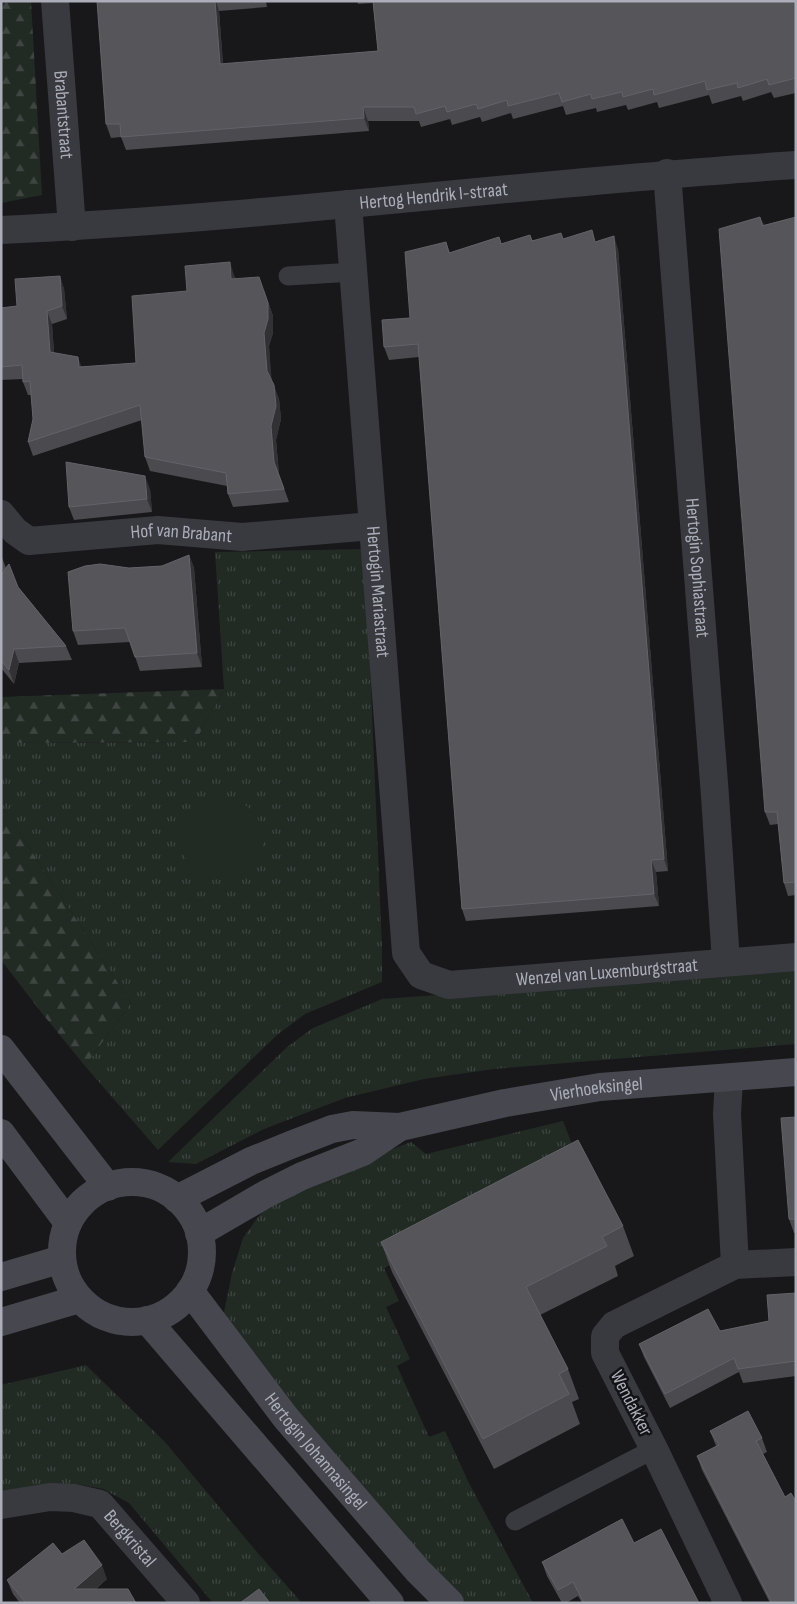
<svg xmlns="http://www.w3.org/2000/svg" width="797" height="1604" font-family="'Sofia Sans Condensed',sans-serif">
  <defs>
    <pattern id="grass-tufts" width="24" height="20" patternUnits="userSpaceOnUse" patternTransform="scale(1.25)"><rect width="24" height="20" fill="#222a24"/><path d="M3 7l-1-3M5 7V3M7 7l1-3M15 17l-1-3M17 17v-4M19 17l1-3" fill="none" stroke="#3f4642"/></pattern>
    <pattern id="forest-firs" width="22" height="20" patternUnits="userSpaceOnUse" patternTransform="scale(1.25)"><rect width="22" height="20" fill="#222a24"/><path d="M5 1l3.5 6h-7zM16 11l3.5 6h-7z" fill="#3f4642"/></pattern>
  </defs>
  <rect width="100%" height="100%" fill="#18181a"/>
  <g fill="url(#grass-tufts)">
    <polygon points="363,549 367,595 382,948 382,982 305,1014 277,1035 158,1150 85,1066 131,1003 1,805 1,743 195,742 224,689 215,552"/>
    <polygon points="796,969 796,1044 494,1069 424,1079 345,1098 264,1129 196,1164 168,1162 287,1047 313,1028 382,999"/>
    <polygon points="563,1121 583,1173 384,1268 399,1301 386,1307 410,1359 397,1366 429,1437 445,1431 469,1483 533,1603 466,1603 357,1490 223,1317 232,1273 243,1238 258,1217 279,1192 411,1142 426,1154"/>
    <polygon points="86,1365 165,1442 256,1551 302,1603 213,1603 129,1503 103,1489 77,1484 1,1494 1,1385"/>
  </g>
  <g fill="url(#forest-firs)">
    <polygon points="1,1 31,1 42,195 1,203"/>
    <polygon points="224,689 195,742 1,743 1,697"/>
    <polygon points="1,805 131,1003 85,1066 41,1012 1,960"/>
  </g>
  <circle fill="#222a24" cx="222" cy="839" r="41"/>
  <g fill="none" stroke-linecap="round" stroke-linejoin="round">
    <g stroke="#393a3f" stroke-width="19">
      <polyline points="288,276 354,272"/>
      <polyline points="515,1521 654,1449"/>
    </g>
    <g stroke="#393a3f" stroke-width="28">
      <path id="s1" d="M 55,1 L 72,227"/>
      <path id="s2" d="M 667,173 L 715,796 L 726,962"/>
      <path id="s3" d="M 348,204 L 406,953 L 421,975 L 449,985 L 796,957"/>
      <path id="s4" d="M 1,230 C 267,218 531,182 796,165"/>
      <path id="s5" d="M 1,514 L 15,531 L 29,541 L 158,530 L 242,537 L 373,526"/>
      <polyline points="729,1079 727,1114 735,1265"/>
      <path id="s6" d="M 1,1505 L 50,1497 L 74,1498 L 100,1504 L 186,1603"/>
      <polyline points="728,1603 654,1449 605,1353 605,1336 614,1325 735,1265 796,1262"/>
    </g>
    <g stroke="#47484f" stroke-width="28">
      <polyline points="1,1049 108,1187"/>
      <polyline points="1,1133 68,1223"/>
      <circle cx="132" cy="1252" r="70"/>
      <path id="s7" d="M 177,1199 L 251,1161 L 293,1144 L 332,1129 L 353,1125 L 400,1127 L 505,1103 L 600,1087 L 796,1072"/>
      <polyline points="199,1233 266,1194 302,1176 363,1152 400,1127"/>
      <polyline points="1,1277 62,1259"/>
      <path id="s8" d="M 190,1291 L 286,1418 L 418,1571 L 450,1603"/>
      <polyline points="147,1320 390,1603"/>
      <polyline points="1,1322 79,1299"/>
    </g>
  </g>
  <g fill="#4a4a4f">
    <polygon points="97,1 266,1 267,7 219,11 223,64 378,51 373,3 358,4 357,1 796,1 796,93 774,98 771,92 743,101 741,96 712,104 709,95 659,108 657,102 628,110 626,105 597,112 596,108 566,115 563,106 513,119 511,113 482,122 480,117 452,125 450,119 421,127 419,121 368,121 369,131 126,150 121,137 111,138 106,124"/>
    <polygon points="760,217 764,225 796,217 796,895 788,896 784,883 778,824 770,825 765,812"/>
    <polygon points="499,237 502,244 532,240 563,239 596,242 618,249 668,871 656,872 659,906 466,921 462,909 419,357 389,360 384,347 410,318 446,242 450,253"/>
    <polygon points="234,275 235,279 264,290 273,316 273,333 269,346 271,380 279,399 281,419 276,440 279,474 289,502 233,507 228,494 227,486 150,471 145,457 142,420 33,456 28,442 33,419 31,395 28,395 23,382 23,379 1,380 1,308 17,306 60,276 64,289 67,319 52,324 54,353 82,367 136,363 187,291"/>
    <polygon points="150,489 152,512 74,520 69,507"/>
    <polygon points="1,555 6,568 18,587 66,646 72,660 19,663 14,684 1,668 1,574 4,570 1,571"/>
    <polygon points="189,555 194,568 202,667 140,671 130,642 78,645 73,631 129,568 162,566"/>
    <polygon points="796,1117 796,1233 794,1233 789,1219"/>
    <polygon points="623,1226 634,1256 615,1266 618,1276 540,1315 568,1369 579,1399 572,1402 580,1424 494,1469 392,1272 381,1242"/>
    <polygon points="796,1293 796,1376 743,1383 739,1372 670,1408 644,1357 639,1344 720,1331 769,1321"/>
    <polygon points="710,1431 762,1438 767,1452 763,1454 785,1497 796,1603 770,1603 702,1470 697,1456 716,1446"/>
    <polygon points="634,1543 699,1603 582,1603 578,1596 566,1603 562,1603 547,1576 542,1562"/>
    <polygon points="62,1554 107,1579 96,1589 136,1603 20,1603 13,1594 7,1580"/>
  </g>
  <g fill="#323235">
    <polygon points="215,1 216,1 219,11 224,77 220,64"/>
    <polygon points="363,107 368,121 369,131 364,118"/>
    <polygon points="614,236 618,249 668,871 664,859"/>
    <polygon points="230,262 234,275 236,293 231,279"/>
    <polygon points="60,276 64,289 67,319 62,306"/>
    <polygon points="259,277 273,316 273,333 269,346 272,384 267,371"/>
    <polygon points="47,311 52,324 55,365 50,352"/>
    <polygon points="78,357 83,371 79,367"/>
    <polygon points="274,385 279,399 281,419 276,440 279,475 274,462 271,426"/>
    <polygon points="145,476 150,489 152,512 147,499"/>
    <polygon points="189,555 194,568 202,667 197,653"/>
    <polygon points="14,649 19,663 14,684 9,670"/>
    <polygon points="651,860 656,872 659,906 654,894"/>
    <polygon points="102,1565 107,1579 79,1603 74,1589"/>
  </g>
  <g fill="#55555a" stroke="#626369">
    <polygon points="97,1 215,1 220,64 378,51 373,1 796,1 796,78 769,85 767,79 738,88 737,83 707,90 705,81 654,95 653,89 623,97 622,92 592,99 591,94 562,102 559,93 508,106 507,100 478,109 476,104 447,112 445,106 416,114 414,107 363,107 364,118 121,137 120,124 106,124"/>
    <polygon points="760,217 762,226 796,217 796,882 784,883 777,812 765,812 719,229"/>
    <polygon points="592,230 595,242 614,236 664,859 651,860 654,894 462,909 418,344 384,347 382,320 410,318 405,252 446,242 449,253 499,237 501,244 530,235 532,241 561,233 563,239"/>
    <polygon points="230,262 231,279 259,277 268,303 268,319 264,333 267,371 274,385 276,406 271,426 274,462 284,489 228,494 226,473 145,457 140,405 28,442 33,419 30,381 23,382 22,365 1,367 1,308 17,306 15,279 60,276 62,306 47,311 50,352 78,357 79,367 136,363 132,296 187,291 185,266"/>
    <polygon points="66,462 145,476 147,499 69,507"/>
    <polygon points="189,555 197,653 135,657 125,628 73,631 68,572 85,566 100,564 129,568 162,566"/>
    <polygon points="9,564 18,587 66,646 14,649 9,670 1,660 1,574"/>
    <polygon points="796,1117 796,1219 789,1219 781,1118"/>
    <polygon points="578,1140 623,1226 602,1237 607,1246 526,1287 568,1369 559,1374 569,1394 483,1439 381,1242"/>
    <polygon points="796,1293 796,1361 738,1369 734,1358 665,1394 639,1344 708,1309 720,1331 769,1321 767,1295"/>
    <polygon points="748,1411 762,1438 756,1441 785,1497 791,1493 796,1502 796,1603 772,1603 697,1456 719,1445 710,1431"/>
    <polygon points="622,1519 634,1543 661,1529 699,1603 584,1603 573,1582 558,1590 542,1562"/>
    <polygon points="84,1540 102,1565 74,1589 128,1589 136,1603 26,1603 7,1580 53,1543 62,1554"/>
    <polygon points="259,1589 270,1603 240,1603"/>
  </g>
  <g text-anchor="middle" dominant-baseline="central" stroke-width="5" stroke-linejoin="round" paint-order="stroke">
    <g font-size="19" fill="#abaeb9" stroke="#131315">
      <text stroke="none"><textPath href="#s1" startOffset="114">Brabantstraat</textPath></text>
      <text stroke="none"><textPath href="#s4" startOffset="434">Hertog Hendrik I-straat</textPath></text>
      <text stroke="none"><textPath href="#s5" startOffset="192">Hof van Brabant</textPath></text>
      <text stroke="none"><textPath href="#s2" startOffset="396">Hertogin Sophiastraat</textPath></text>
      <text stroke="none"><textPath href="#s3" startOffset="389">Hertogin Mariastraat</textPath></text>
      <text stroke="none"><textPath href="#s3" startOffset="966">Wenzel van Luxemburgstraat</textPath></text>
      <text stroke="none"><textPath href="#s7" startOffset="439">Vierhoeksingel</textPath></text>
      <text transform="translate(631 1403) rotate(63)">Wendakker</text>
      <text stroke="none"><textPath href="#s8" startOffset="204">Hertogin Johannasingel</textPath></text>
      <text stroke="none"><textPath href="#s6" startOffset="146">Bergkristal</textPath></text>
    </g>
  </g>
  <rect width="797" height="1604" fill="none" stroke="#abaeb9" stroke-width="5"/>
</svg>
